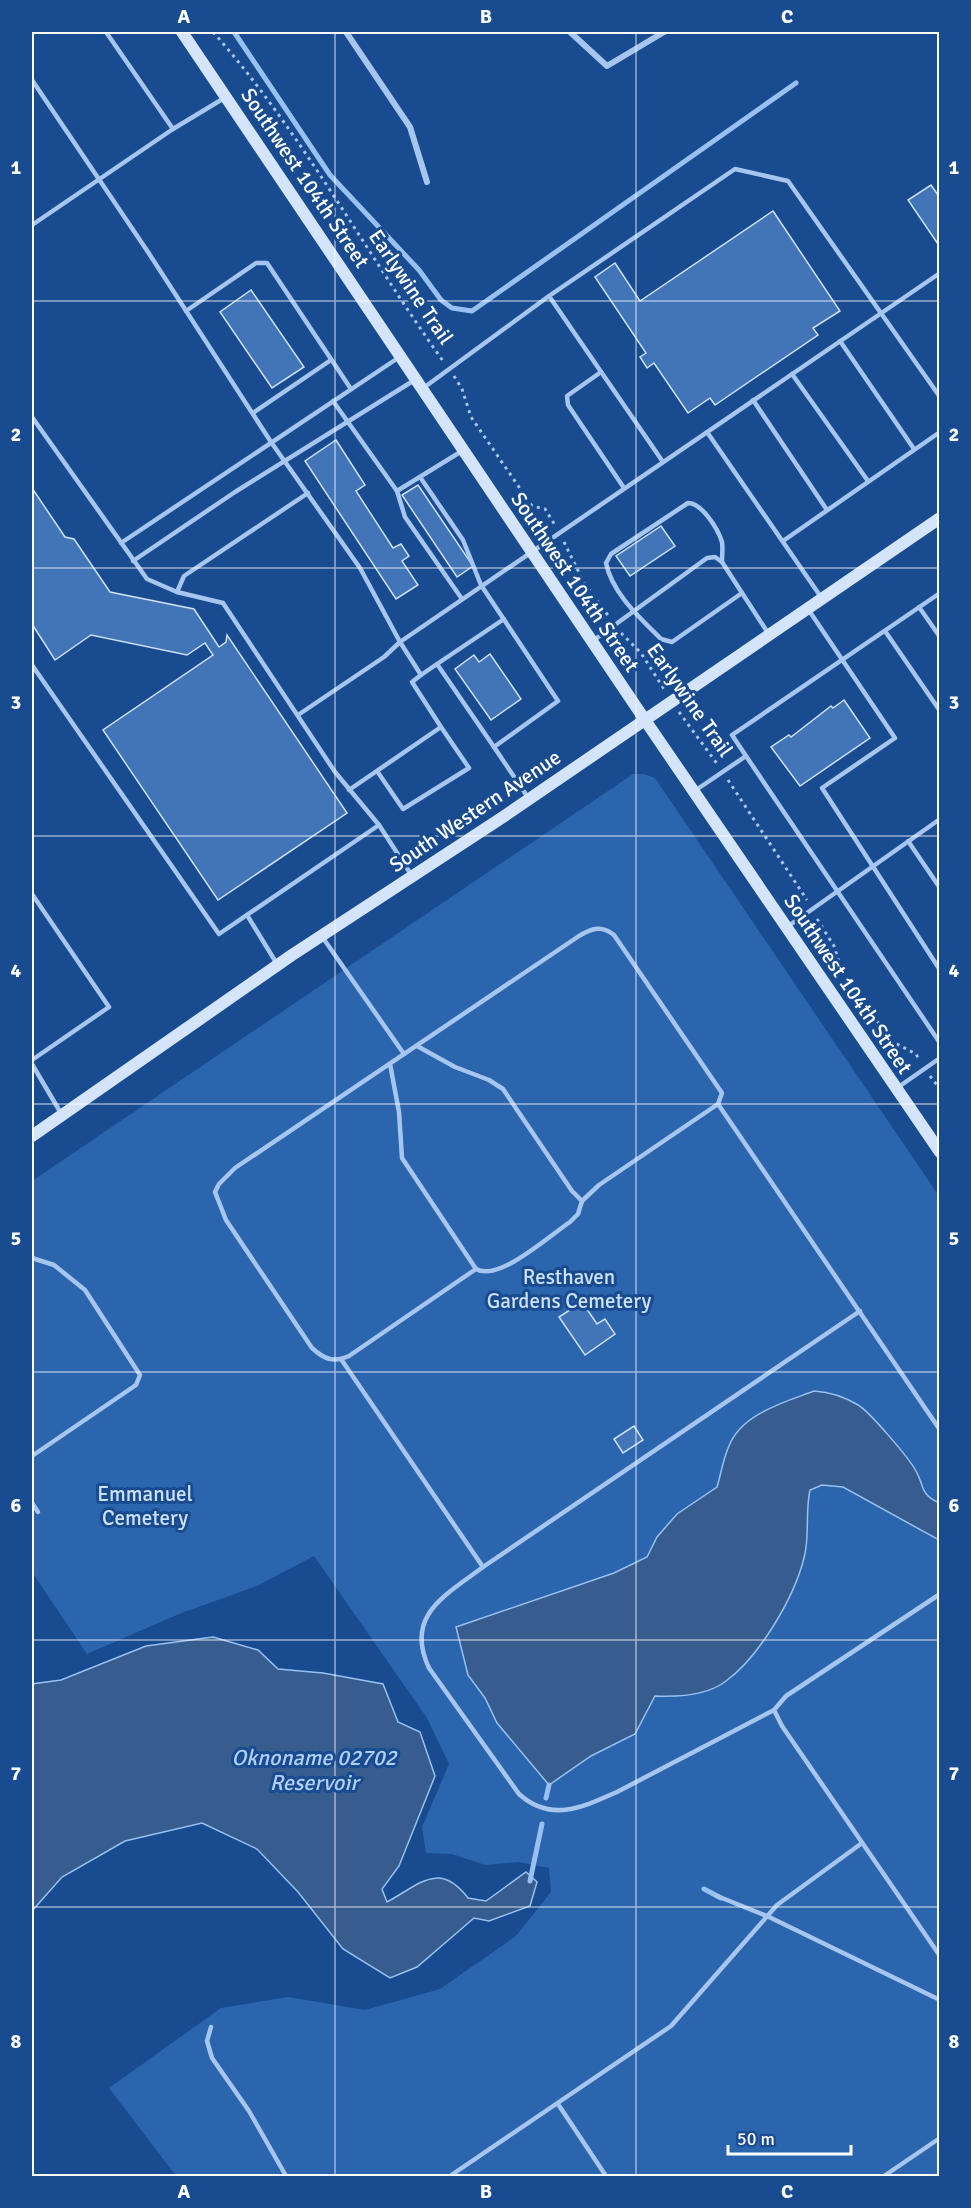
<svg xmlns="http://www.w3.org/2000/svg" width="971" height="2208" font-family="Signika,sans-serif">
  <rect width="100%" height="100%" fill="#184b90"/>
  <polygon fill="#2b65ae" points="633,774 644,774 655,778 939,1196 939,2176 176,2176 109,2088 221,2008 288,1997 365,2010 440,1989 516,1936 551,1892 549,1868 518,1862 485,1865 452,1854 426,1853 422,1827 449,1764 427,1718 314,1556 257,1586 179,1614 87,1654 32,1572 32,1181"/>
  <g fill="#375c8e" stroke="#98c1f2" stroke-width="1.5">
    <path d="M 814,1391 C 828,1392 845,1397 858,1405 C 869,1411 909,1458 916,1471 C 925,1487 919,1493 939,1503 L 939,1540 L 843,1487 L 822,1485 L 810,1490 C 805,1512 810,1537 804,1558 C 794,1598 759,1657 726,1681 C 707,1696 678,1697 655,1696 L 635,1734 L 591,1756 L 549,1785 L 497,1723 L 485,1698 L 468,1675 L 456,1627 L 614,1573 L 647,1557 L 657,1537 L 677,1514 L 717,1487 C 721,1474 723,1459 729,1446 C 741,1414 785,1402 814,1391 Z"/>
    <path d="M 213,1637 L 258,1650 L 278,1669 L 323,1673 L 383,1684 L 398,1722 L 420,1732 L 435,1776 L 399,1866 L 382,1889 L 387,1902 C 419,1885 439,1860 468,1898 L 486,1901 L 526,1872 L 537,1882 L 530,1906 L 489,1921 L 474,1918 L 417,1967 L 390,1978 L 343,1949 L 298,1892 L 257,1849 L 202,1823 L 125,1841 L 62,1877 L 32,1911 L 32,1684 L 61,1680 L 146,1646 Z"/>
  </g>
  <g fill="none" stroke-linecap="round" stroke-linejoin="round">
    <g stroke="#98c1f2" stroke-width="5">
      <polyline points="234,32 330,175 419,270 441,300 452,308 472,311 796,83"/>
      <polyline points="546,1798 549,1785"/>
      <polyline points="530,1881 542,1824"/>
      <polyline points="704,1889 721,1898"/>
    </g>
  </g>
  <g fill="#4175b8" stroke="#cce1fb" stroke-width="1.5">
    <polygon points="931,185 940,198 940,247 908,200"/>
    <polygon points="773,211 840,311 813,328 818,335 715,405 710,398 688,413 654,363 647,368 640,357 646,353 595,277 615,263 640,301"/>
    <polygon points="251,290 304,367 272,388 220,312"/>
    <polygon points="336,440 365,485 356,491 393,548 401,544 409,556 402,561 418,585 396,599 305,461"/>
    <polygon points="418,485 473,566 457,577 402,495"/>
    <polygon points="32,488 65,537 74,539 110,592 194,609 219,647 226,642 227,635 347,813 218,900 103,730 213,655 205,643 187,655 91,635 55,660 32,624"/>
    <polygon points="661,526 675,546 630,576 616,556"/>
    <polygon points="490,654 521,699 491,720 455,669 474,655 479,662"/>
    <polygon points="844,700 870,738 800,786 771,747 789,735 791,737 831,706 833,708"/>
    <polygon points="582,1302 597,1324 605,1319 615,1334 585,1355 559,1317"/>
    <polygon points="634,1426 643,1440 623,1453 614,1439"/>
  </g>
  <g fill="none" stroke-linecap="round" stroke-linejoin="round">
    <g stroke="#a6c6ef" stroke-width="3" stroke-dasharray="3 4.5" stroke-linecap="butt">
      <path d="M 213,32 C 300,130 366,253 443,361"/>
      <polyline points="454,376 462,389 471,417 532,506 545,509 555,525"/>
      <polyline points="564,542 584,583 610,618"/>
      <polyline points="621,633 641,653 664,689"/>
      <polyline points="679,712 718,765"/>
      <polyline points="728,780 807,900"/>
      <polyline points="817,919 834,946 841,969 891,1041 916,1054 920,1061"/>
      <polyline points="930,1076 940,1089"/>
    </g>
    <g stroke="#a6c6ef" stroke-width="4.5">
      <polyline points="106,32 173,129 226,97"/>
      <polyline points="32,80 148,252 271,442 360,568 400,642 940,273"/>
      <polyline points="32,225 173,129"/>
      <polyline points="549,296 663,462"/>
      <polyline points="186,311 256,263 267,263 351,389"/>
      <polyline points="840,341 914,449"/>
      <polyline points="601,372 567,396 568,405 624,488"/>
      <polyline points="792,374 868,481"/>
      <polyline points="422,389 549,296 735,169 788,181 940,397"/>
      <polyline points="753,400 827,510"/>
      <polyline points="333,401 397,491 462,451"/>
      <polyline points="253,413 331,360"/>
      <polyline points="32,417 147,579 177,592 223,603 335,772 379,825 412,876"/>
      <polyline points="707,432 821,597"/>
      <polyline points="420,477 463,540 481,585 558,701 494,747 529,799"/>
      <polyline points="397,491 405,517 462,599"/>
      <polyline points="783,541 940,432"/>
      <polyline points="121,543 398,358"/>
      <polyline points="133,561 235,492 413,381"/>
      <path d="M 722,562 C 722,555 723,548 722,542 C 718,529 702,503 688,503 L 611,554 L 606,563 C 612,593 640,618 661,639 L 672,642 L 742,593"/>
      <polyline points="177,592 184,576 308,493"/>
      <polyline points="919,607 940,637"/>
      <polyline points="808,609 895,738 822,788 940,970"/>
      <polyline points="885,631 940,711"/>
      <polyline points="594,640 707,558 715,557 722,562 768,633"/>
      <polyline points="437,664 504,619"/>
      <polyline points="32,665 219,934 379,825"/>
      <polyline points="421,675 412,682 441,727"/>
      <polyline points="298,715 384,657 400,642 421,675 437,664 494,747"/>
      <polyline points="746,756 940,1043"/>
      <polyline points="349,790 441,727 469,768 403,809 377,771"/>
      <polyline points="696,790 746,756 732,735 940,593"/>
      <polyline points="908,841 940,888"/>
      <polyline points="32,894 109,1007 32,1060"/>
      <polyline points="247,915 277,964"/>
      <polyline points="787,927 940,819"/>
      <polyline points="323,938 404,1054"/>
      <polyline points="417,1046 455,1067 489,1080 503,1089 572,1191 582,1201"/>
      <polyline points="32,1064 62,1115"/>
      <path d="M 390,1064 L 399,1112 L 402,1158 L 476,1269 C 499,1282 549,1236 570,1222 L 578,1214 L 582,1201 L 599,1185 L 718,1104 L 722,1093 L 614,935 C 602,925 592,928 579,936 L 235,1168 L 219,1184 L 215,1192 L 226,1220 L 312,1348 C 324,1359 333,1363 349,1356 L 476,1269"/>
      <polyline points="897,1088 940,1058"/>
      <polyline points="718,1104 940,1430"/>
      <polyline points="32,1258 54,1265 85,1290 140,1375 136,1385 32,1456"/>
      <path d="M 860,1311 L 483,1567 C 446,1595 404,1615 429,1668 L 519,1794 C 551,1823 583,1807 617,1792 L 774,1710 L 786,1696 L 940,1594"/>
      <polyline points="341,1359 483,1567"/>
      <polyline points="32,1503 38,1512"/>
      <polyline points="774,1710 782,1726 940,1956"/>
      <polyline points="717,1896 767,1916 940,2000"/>
      <polyline points="211,2027 207,2041 212,2058 249,2111 286,2176"/>
      <polyline points="558,2104 606,2176"/>
      <polyline points="450,2176 671,2026 777,1905 862,1843"/>
      <polyline points="884,2176 940,2138"/>
    </g>
    <g stroke="#a6c6ef" stroke-width="6">
      <polyline points="346,32 410,127 427,182"/>
      <polyline points="570,32 607,66 664,32"/>
    </g>
    <g stroke="#d3e4fb" stroke-width="12">
      <polyline points="182,32 645,720 940,1152"/>
      <polyline points="32,1136 292,955 503,817 940,518"/>
    </g>
  </g>
  <path fill="none" stroke="#fff" stroke-width="1.5" stroke-opacity="0.55" d="M 335,32 L 335,2176M 636,32 L 636,2176M 32,301 L 940,301M 32,568 L 940,568M 32,836 L 940,836M 32,1104 L 940,1104M 32,1372 L 940,1372M 32,1640 L 940,1640M 32,1907 L 940,1907"/>
  <g text-anchor="middle" dominant-baseline="central" stroke-width="6" stroke-linejoin="round" paint-order="stroke">
    <g font-size="21" fill="#fff" stroke="#184b90">
      <text transform="translate(305 178) rotate(56)">Southwest 104th Street</text>
      <text transform="translate(411 287) rotate(56)">Earlywine Trail</text>
      <text transform="translate(575 582) rotate(56)">Southwest 104th Street</text>
      <text transform="translate(690 700) rotate(55)">Earlywine Trail</text>
      <text transform="translate(475 811) rotate(-34)">South Western Avenue</text>
      <text transform="translate(848 984) rotate(56)">Southwest 104th Street</text>
    </g>
    <g font-size="21" fill="#cce1fb" stroke="#184b90">
      <text x="569" y="1277">Resthaven<tspan x="569" dy="24">Gardens Cemetery</tspan></text>
      <text x="145" y="1494">Emmanuel<tspan x="145" dy="24">Cemetery</tspan></text>
    </g>
    <g font-size="22" font-style="italic" fill="#b2d0f6" stroke="#184b90">
      <text x="314" y="1757">Oknoname 02702<tspan x="314" dy="25">Reservoir</tspan></text>
    </g>
  </g>
  <rect width="971" height="2208" fill="none" stroke="#184b90" stroke-width="66"/>
  <path d="M728 2145v9h123v-9" fill="none" stroke="#ffffff" stroke-width="3"/>
  <text x="737" y="2145" font-size="18" fill="#ffffff" stroke="#184b90" stroke-width="4.5" paint-order="stroke">50 m</text>
  <rect x="33" y="33" width="905" height="2142" fill="none" stroke="#fff" stroke-width="2"/>
  <g font-size="20" text-anchor="middle" font-weight="bold" fill="#fff">
    <text x="184" y="23">A</text>
    <text x="486" y="23">B</text>
    <text x="787" y="23">C</text>
    <text x="16" y="174">1</text>
    <text x="954" y="174">1</text>
    <text x="16" y="441">2</text>
    <text x="954" y="441">2</text>
    <text x="16" y="709">3</text>
    <text x="954" y="709">3</text>
    <text x="16" y="977">4</text>
    <text x="954" y="977">4</text>
    <text x="16" y="1245">5</text>
    <text x="954" y="1245">5</text>
    <text x="16" y="1512">6</text>
    <text x="954" y="1512">6</text>
    <text x="16" y="1780">7</text>
    <text x="954" y="1780">7</text>
    <text x="16" y="2048">8</text>
    <text x="954" y="2048">8</text>
    <text x="184" y="2198">A</text>
    <text x="486" y="2198">B</text>
    <text x="787" y="2198">C</text>
  </g>
</svg>
